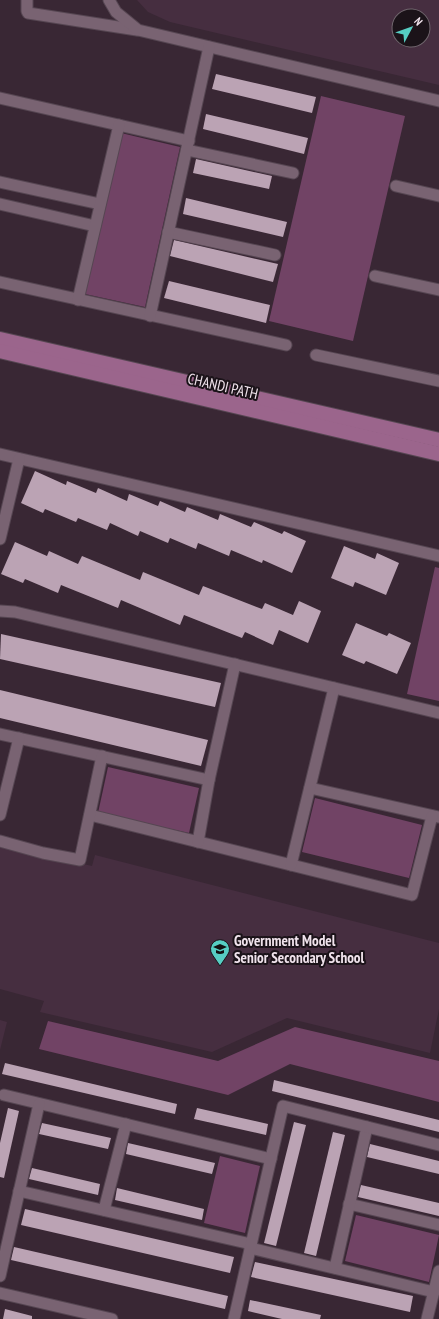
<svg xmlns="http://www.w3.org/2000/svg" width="439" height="1319" font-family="'PT Sans Narrow',sans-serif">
  <rect width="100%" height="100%" fill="#392734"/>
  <g fill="#462e40" fill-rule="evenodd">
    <path d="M 137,0 L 439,0 L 439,85 L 170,22 L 148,12 ZM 399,16 L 423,16 L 423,40 L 399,40 Z"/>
    <polygon points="0,845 92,866 95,855 439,943 439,1009 430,1053 287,1018 212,1052 40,1012 44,1001 0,989"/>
    <polygon points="0,1020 7,1022 0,1050"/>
  </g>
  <g fill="#714365">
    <polygon points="321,96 405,116 353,341 269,321"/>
    <polygon points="121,133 180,147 145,307 85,294"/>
    <polygon points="435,567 439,568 439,701 407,694"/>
    <polygon points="108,767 199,788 189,833 98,813"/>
    <polygon points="315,798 422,825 409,878 302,852"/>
    <polygon points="48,1021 218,1061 295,1027 439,1061 439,1102 290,1064 228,1095 39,1049"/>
    <polygon points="220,1156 260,1166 245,1233 204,1223"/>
    <polygon points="356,1215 439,1235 429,1282 345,1261"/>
  </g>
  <g fill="#bba3b4">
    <polygon points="216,74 316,97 312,113 212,89"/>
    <polygon points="206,114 308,138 304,154 203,129"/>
    <polygon points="196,159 272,176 269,189 193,173"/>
    <polygon points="186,198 287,222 283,237 183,214"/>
    <polygon points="174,240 278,264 273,282 170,256"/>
    <polygon points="169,281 270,305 266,323 164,298"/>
    <polygon points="35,471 66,485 67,481 96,493 98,488 127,501 129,494 158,506 160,501 185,512 187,507 218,520 220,514 251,527 254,522 282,534 284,531 306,541 292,573 263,560 262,563 231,550 229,556 198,543 196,549 170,538 168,543 140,531 138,536 110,523 107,530 78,518 76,522 45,509 43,513 21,503"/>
    <polygon points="15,542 47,556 49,551 78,564 82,556 140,580 143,572 199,595 203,586 262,609 265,603 293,615 299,601 321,611 308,643 279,630 273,645 245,632 242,638 184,615 180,625 121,600 118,608 61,585 58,593 25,579 23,583 1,574"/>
    <polygon points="344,546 375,559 377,553 399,563 386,595 355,582 353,587 331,578"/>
    <polygon points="356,623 387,636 389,633 411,643 397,674 366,661 364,664 342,655"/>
    <polygon points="1,634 221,683 215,707 0,659"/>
    <polygon points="0,690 208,740 201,766 0,718"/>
    <polygon points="5,1063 177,1104 175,1114 2,1074"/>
    <polygon points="274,1080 439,1120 439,1132 272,1091"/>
    <polygon points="8,1108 19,1111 4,1178 0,1177 0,1143"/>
    <polygon points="197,1108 268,1124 266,1135 194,1119"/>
    <polygon points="294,1122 306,1125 276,1246 264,1243"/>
    <polygon points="42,1123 111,1138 108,1149 39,1134"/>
    <polygon points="333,1132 345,1135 316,1256 304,1253"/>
    <polygon points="128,1143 215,1163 212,1174 126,1154"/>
    <polygon points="370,1144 439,1161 439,1174 367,1157"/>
    <polygon points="32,1168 100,1184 98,1195 29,1179"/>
    <polygon points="361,1185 439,1203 439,1216 358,1197"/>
    <polygon points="117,1188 204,1209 202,1220 115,1200"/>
    <polygon points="25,1209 234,1257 230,1273 21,1225"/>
    <polygon points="14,1247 228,1296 225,1309 11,1260"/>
    <polygon points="255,1262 413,1296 410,1312 251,1277"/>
    <polygon points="250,1300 321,1315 320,1319 282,1319 248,1311"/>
    <polygon points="5,1309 32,1316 32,1319 3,1319"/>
  </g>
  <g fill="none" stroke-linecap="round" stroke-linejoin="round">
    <defs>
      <g id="minor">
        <polyline points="27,0 27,11 28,13 137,30"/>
        <polyline points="109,0 116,12 138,30 439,101"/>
        <polyline points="0,98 189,141"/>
        <polyline points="187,150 293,173"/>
        <polyline points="0,182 100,204"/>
        <polyline points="396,186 439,196"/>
        <polyline points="0,204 95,226"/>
        <polyline points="168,232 275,255"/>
        <polyline points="375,276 439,290"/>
        <polyline points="0,282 286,345"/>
        <polyline points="78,300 119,125"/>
        <polyline points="150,316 209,47"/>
        <polyline points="316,355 439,381"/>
        <polyline points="0,454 439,556"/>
        <polyline points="0,539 19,459"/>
        <polyline points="0,611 15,612 439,713"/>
        <polyline points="0,734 209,780"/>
        <polyline points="310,788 438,817"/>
        <polyline points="0,815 19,738"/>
        <polyline points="90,815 412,895 432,816"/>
        <polyline points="0,841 43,853 80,860 102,756"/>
        <polyline points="198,842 209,780 235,664"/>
        <polyline points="291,865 334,688"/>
        <polyline points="4,1095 271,1159"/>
        <polyline points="19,1191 251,1244"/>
        <polyline points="349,1204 439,1225"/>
        <polyline points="104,1210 126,1124"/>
        <polyline points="250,1248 434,1292"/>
        <polyline points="335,1268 367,1127"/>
        <polyline points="0,1276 39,1104"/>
        <polyline points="0,1293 112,1319"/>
        <polyline points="234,1319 283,1106 439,1145"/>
        <polyline points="427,1319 439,1271"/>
      </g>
      <g id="major">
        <polyline points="0,339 439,440"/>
        <polyline points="0,351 439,454"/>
      </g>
    </defs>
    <use href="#minor" stroke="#564652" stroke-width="13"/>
    <use href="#major" stroke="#564652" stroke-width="16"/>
    <use href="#minor" stroke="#796372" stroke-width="11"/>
    <use href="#major" stroke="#9b658c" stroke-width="14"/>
  </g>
  <defs>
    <symbol id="school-pin" viewBox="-11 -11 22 30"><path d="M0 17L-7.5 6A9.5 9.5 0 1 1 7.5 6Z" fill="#56cec3" stroke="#1b1319"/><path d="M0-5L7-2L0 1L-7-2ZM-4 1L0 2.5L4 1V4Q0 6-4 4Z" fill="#111"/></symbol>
  </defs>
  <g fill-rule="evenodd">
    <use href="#school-pin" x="209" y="938" width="22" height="30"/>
  </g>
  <g text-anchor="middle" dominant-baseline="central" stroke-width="4" stroke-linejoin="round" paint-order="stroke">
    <g font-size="15" fill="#f0e3ec" stroke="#1b1319">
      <text transform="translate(223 386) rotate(13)">CHANDI PATH</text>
    </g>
    <g font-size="15" font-weight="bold" fill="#f0e3ec" stroke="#1b1319" text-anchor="start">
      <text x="234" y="940">Government Model<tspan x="234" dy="17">Senior Secondary School</tspan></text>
    </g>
  </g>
  <g transform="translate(411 28) rotate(49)"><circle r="19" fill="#1b1319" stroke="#70666d"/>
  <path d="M0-3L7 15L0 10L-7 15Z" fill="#56cec3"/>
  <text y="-6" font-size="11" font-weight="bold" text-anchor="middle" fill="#f0e3ec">N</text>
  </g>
</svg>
